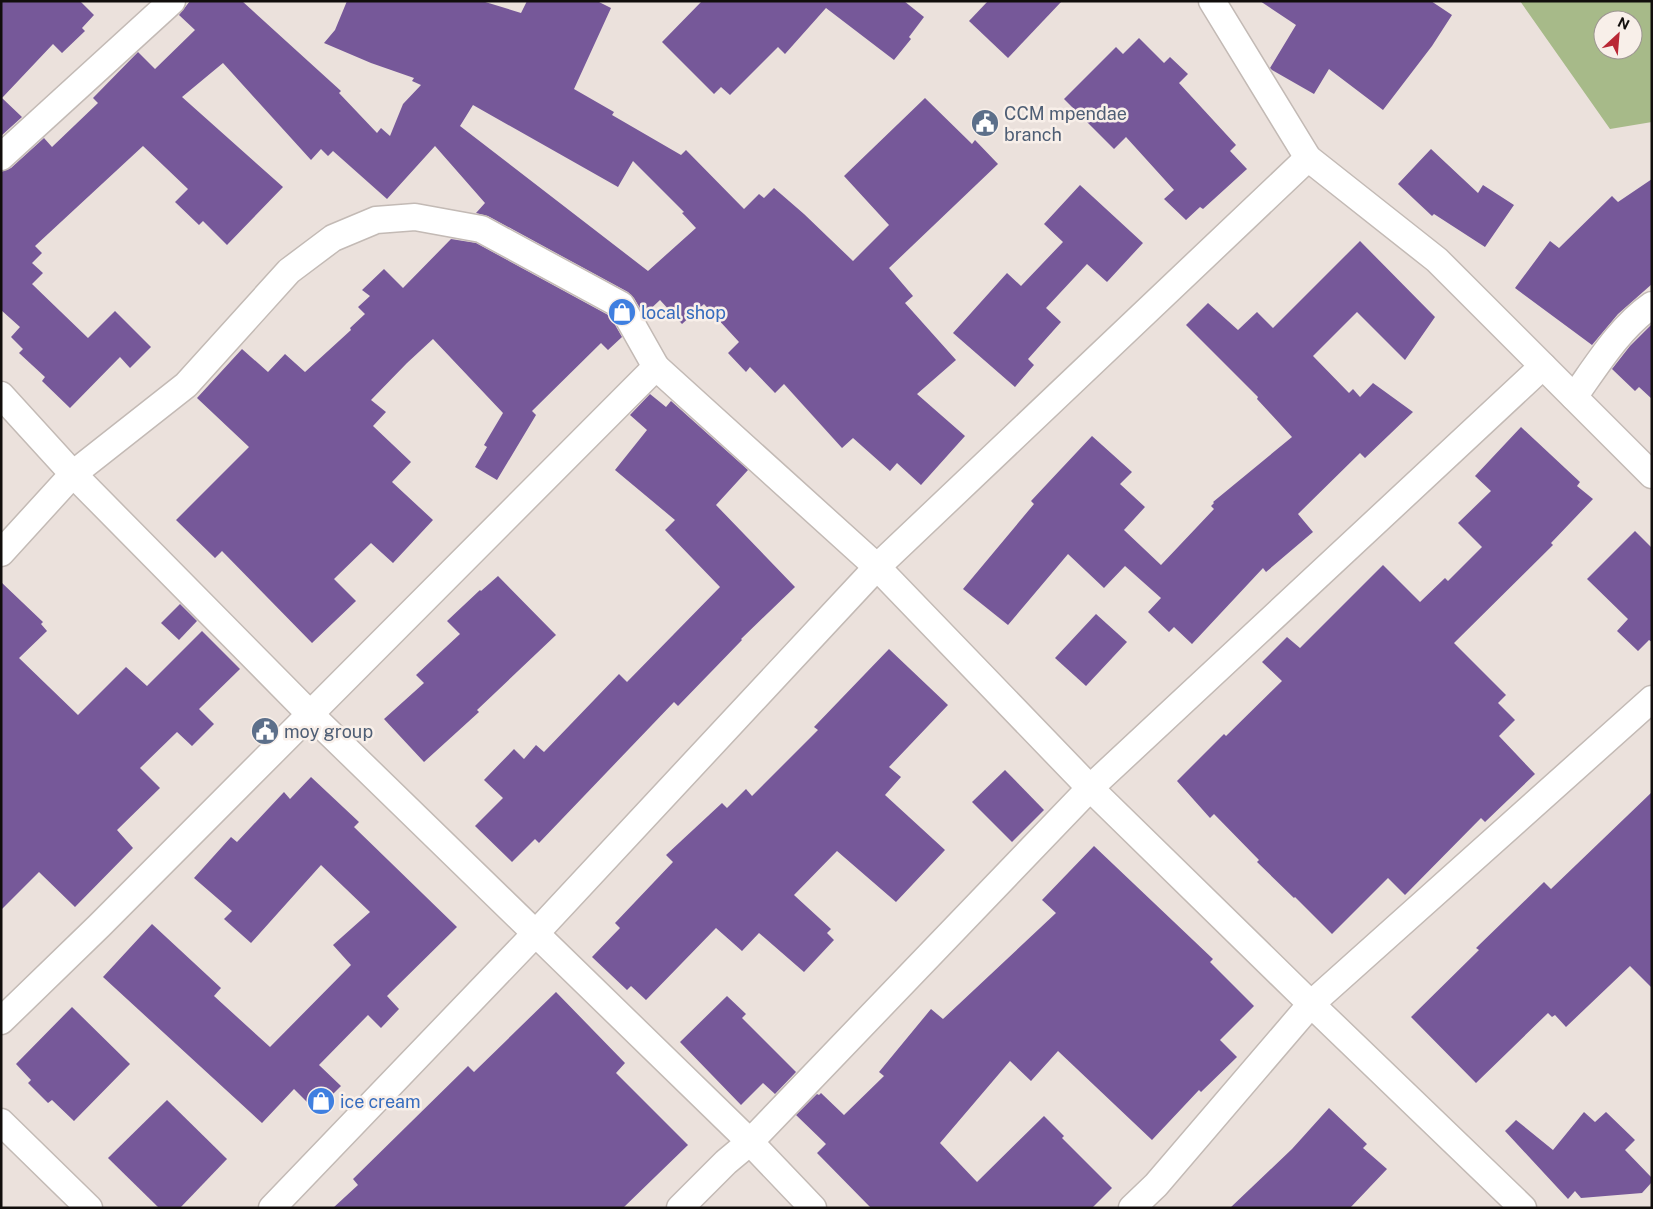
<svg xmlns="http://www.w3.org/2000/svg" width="1653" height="1209" font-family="'Public Sans',sans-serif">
  <rect width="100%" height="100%" fill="#ebe1dc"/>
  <path fill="#a7ba89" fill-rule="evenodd" d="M 1520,1 L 1652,1 L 1652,122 L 1610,129 ZM 1603,20 L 1633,20 L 1633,50 L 1603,50 Z"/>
  <g fill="#765899" fill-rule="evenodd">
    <polygon points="1,1 80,1 94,15 82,28 85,31 62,53 53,44 2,98 22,117 1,136"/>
    <path d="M 190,1 L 242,1 L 341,91 L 339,93 L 377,133 L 381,128 L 390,136 L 403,104 L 421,85 L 412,81 L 414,78 L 371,63 L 324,43 L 335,30 L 347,1 L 482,1 L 521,13 L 527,1 L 597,1 L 611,8 L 574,89 L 614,112 L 612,115 L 681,155 L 686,150 L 744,209 L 759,194 L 764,198 L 774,188 L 804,214 L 853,261 L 889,225 L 844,176 L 925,98 L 972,144 L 975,140 L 998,164 L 889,268 L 913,296 L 905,303 L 956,360 L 917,394 L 965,436 L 921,485 L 897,463 L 890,471 L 853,438 L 842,448 L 784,384 L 775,393 L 750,367 L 746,372 L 728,353 L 739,342 L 704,304 L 682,324 L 660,300 L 644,315 L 634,298 L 628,292 L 488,216 L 476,213 L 485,203 L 435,146 L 387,199 L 333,151 L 328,156 L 321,149 L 311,160 L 223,63 L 182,97 L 283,187 L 227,245 L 203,221 L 199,225 L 175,202 L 188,189 L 143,146 L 35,246 L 42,253 L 32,263 L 43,273 L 32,284 L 88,338 L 115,311 L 151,347 L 130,368 L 120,357 L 70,408 L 42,381 L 45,377 L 19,353 L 23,349 L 11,337 L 20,327 L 1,310 L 1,172 L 11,168 L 44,138 L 52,147 L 98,103 L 93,98 L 138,52 L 155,69 L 195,30 L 179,15 ZM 473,105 L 618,187 L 633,161 L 684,212 L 682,213 L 696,228 L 648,271 L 460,126 Z"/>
    <polygon points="702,1 904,1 924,17 909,37 911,39 894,60 826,8 785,54 778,47 730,95 721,87 714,94 662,42"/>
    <polygon points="988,1 1062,1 1008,58 969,21"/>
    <polygon points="1260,1 1431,1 1452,15 1432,46 1383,110 1329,69 1314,94 1272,70 1270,68 1296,25"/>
    <polygon points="1139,38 1164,63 1170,57 1188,74 1179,83 1236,145 1230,151 1247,169 1203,209 1200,207 1186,220 1164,199 1174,190 1126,137 1114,149 1064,99 1116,47 1123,54"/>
    <polygon points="1431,149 1478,193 1483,185 1514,205 1485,247 1434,214 1432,216 1398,184"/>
    <polygon points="1652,179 1652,284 1618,314 1592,345 1515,288 1550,241 1559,248 1612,196 1618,202"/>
    <polygon points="1080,185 1143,243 1107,282 1087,264 1046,308 1061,322 1028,359 1034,365 1015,387 953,333 1007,273 1021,286 1063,242 1044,224"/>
    <polygon points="451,239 476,243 610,316 622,337 608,350 601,343 532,411 536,415 497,480 475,467 487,447 484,445 503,413 433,339 407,363 371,400 386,412 373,426 411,462 392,482 433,520 393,563 371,543 334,579 356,601 312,643 222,551 215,558 176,520 249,447 197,398 242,349 268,372 285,354 305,372 351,330 350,328 365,314 358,307 370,296 362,290 384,269 403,288"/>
    <polygon points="1360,241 1435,317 1405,360 1357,312 1313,356 1349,393 1353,389 1360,397 1373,383 1413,412 1365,458 1360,453 1298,514 1313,532 1266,572 1263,568 1192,644 1174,627 1169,632 1148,612 1161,598 1125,566 1104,588 1068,554 1008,625 963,589 1034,504 1031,501 1092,436 1132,472 1120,484 1145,507 1124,530 1161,565 1214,509 1211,506 1214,503 1213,502 1292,437 1257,399 1258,397 1186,325 1208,303 1238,330 1257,312 1273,328"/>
    <polygon points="1652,324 1652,399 1639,387 1635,391 1612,369 1630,346"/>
    <polygon points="650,394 666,407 671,401 748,470 716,505 795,587 741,639 742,640 678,706 674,702 539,843 535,839 512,862 475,826 503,798 484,780 514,749 524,759 536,745 544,752 619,674 627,682 720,587 665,530 675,520 615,470 647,430 630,415"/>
    <polygon points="1521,427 1580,482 1577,486 1593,499 1551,543 1553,545 1454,643 1506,695 1498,703 1515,720 1499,736 1535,774 1485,822 1481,818 1405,895 1388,878 1332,934 1295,897 1294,898 1257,862 1259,860 1214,814 1210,818 1177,781 1224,734 1226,736 1282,681 1262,662 1287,637 1300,648 1383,565 1420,602 1445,578 1448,581 1482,547 1458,523 1491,491 1475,476"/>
    <polygon points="1635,531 1652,548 1652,642 1649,640 1638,651 1617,631 1628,619 1587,579"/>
    <polygon points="498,576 556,635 477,710 479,712 424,762 384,719 424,683 416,675 460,634 447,621 480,590 481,591"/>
    <polygon points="1,582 43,622 41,624 47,631 19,658 78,715 126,667 147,686 202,631 240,669 199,709 214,724 192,746 177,732 140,768 160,788 117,830 133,848 75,907 39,872 1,910"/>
    <polygon points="180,604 197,621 179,640 161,623"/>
    <polygon points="1096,614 1127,642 1086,686 1055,658"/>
    <polygon points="889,649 948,705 889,767 901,777 885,795 945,850 896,902 837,851 794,895 831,929 827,933 834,940 804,972 759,933 742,951 716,928 646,1000 631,986 627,990 592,957 620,928 615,923 673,862 666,855 722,803 727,808 746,789 752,796 818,730 814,727"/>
    <polygon points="1005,770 1044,810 1012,842 972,802"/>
    <polygon points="311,777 359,822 354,827 457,927 387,996 399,1009 381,1028 368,1015 319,1065 341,1086 316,1111 294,1089 262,1123 103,977 152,924 221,988 214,996 270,1047 351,965 333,945 370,912 321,865 251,943 224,919 232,911 194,878 231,837 237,842 284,792 290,799"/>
    <polygon points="1652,792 1652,988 1630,966 1566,1027 1555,1015 1552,1017 1548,1013 1476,1083 1411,1017 1479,950 1476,948 1544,882 1551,889"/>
    <polygon points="1094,846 1213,959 1210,962 1254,1006 1220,1040 1237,1057 1201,1092 1199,1090 1152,1140 1058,1051 1031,1081 1010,1061 940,1143 977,1182 1044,1116 1064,1136 1062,1138 1112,1188 1092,1208 871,1208 817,1153 826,1144 796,1115 817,1094 819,1095 821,1093 844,1115 884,1076 879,1072 931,1009 943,1019 1056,913 1042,900"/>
    <polygon points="556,992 625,1063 616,1073 688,1145 623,1208 333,1208 358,1185 353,1179 468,1066 474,1072"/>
    <polygon points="727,996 746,1014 742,1018 796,1072 775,1094 763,1083 741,1105 680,1042"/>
    <polygon points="72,1007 130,1064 74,1121 52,1100 48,1103 28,1083 31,1080 16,1064"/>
    <polygon points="167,1100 227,1159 180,1208 159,1208 108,1158"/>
    <polygon points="1329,1108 1367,1144 1363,1148 1387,1169 1350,1208 1230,1208 1292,1149"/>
    <polygon points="1584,1112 1595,1122 1606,1112 1635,1140 1625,1150 1652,1178 1652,1182 1642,1193 1581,1198 1575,1191 1568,1199 1505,1131 1516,1120 1553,1150"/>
  </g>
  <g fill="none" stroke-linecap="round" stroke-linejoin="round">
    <defs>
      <g id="minor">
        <polyline points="1212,1 1308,158 1437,260 1652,475"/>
        <polyline points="1,157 172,1"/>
        <polyline points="1,395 73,474 310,714 750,1142 813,1208"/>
        <path d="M 1574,397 C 1597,365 1619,328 1652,305"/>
        <polyline points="1,553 73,474 186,385 289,271 333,238 376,220 415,217 481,229 621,305 656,367"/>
        <polyline points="1,1021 99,926 656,367 877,567 1090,788 1311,1004 1523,1208"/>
        <polyline points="1,1122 89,1208"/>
        <polyline points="272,1208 535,934 877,567 1308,158"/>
        <polyline points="680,1208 726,1162 750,1142 1090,788 1543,366"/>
        <polyline points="1132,1208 1156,1185 1311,1004 1652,699"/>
      </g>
    </defs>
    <use href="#minor" stroke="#c3bab5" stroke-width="29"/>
    <use href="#minor" stroke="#fff" stroke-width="26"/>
  </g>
  <defs>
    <symbol id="civic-disc" viewBox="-11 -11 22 22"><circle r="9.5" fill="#5c6f8a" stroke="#f8efe9"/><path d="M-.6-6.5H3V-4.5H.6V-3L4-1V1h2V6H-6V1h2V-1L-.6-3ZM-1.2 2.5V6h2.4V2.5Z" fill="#fff"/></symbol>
    <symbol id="shop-disc" viewBox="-11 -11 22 22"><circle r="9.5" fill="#3f7fe0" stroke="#f8efe9"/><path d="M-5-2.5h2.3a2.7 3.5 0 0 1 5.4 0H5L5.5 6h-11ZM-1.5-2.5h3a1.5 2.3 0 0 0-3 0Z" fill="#fff"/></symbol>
  </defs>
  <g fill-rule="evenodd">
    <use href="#civic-disc" x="969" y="107" width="32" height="32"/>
    <use href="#shop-disc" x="606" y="296" width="32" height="32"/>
    <use href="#civic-disc" x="249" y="715" width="32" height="32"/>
    <use href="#shop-disc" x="305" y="1085" width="32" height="32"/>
  </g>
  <g text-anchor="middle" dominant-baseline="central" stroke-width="5" stroke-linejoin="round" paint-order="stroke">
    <g font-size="18" fill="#4e5e75" stroke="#f8efe9" text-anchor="start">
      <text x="1004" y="113">CCM mpendae<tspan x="1004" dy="21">branch</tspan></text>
      <text x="284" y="731">moy group</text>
    </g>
    <g font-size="18" fill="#366cbe" stroke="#f8efe9" text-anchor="start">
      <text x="641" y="312">local shop</text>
      <text x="340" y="1101">ice cream</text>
    </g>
  </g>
  <rect width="1653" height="1209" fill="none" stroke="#110e0c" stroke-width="5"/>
  <g transform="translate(1618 35) rotate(26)"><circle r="24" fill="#f8efe9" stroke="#9c9591"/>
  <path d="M0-4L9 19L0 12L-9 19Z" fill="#b92835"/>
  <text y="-8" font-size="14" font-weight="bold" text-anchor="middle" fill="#110e0c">N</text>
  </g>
</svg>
